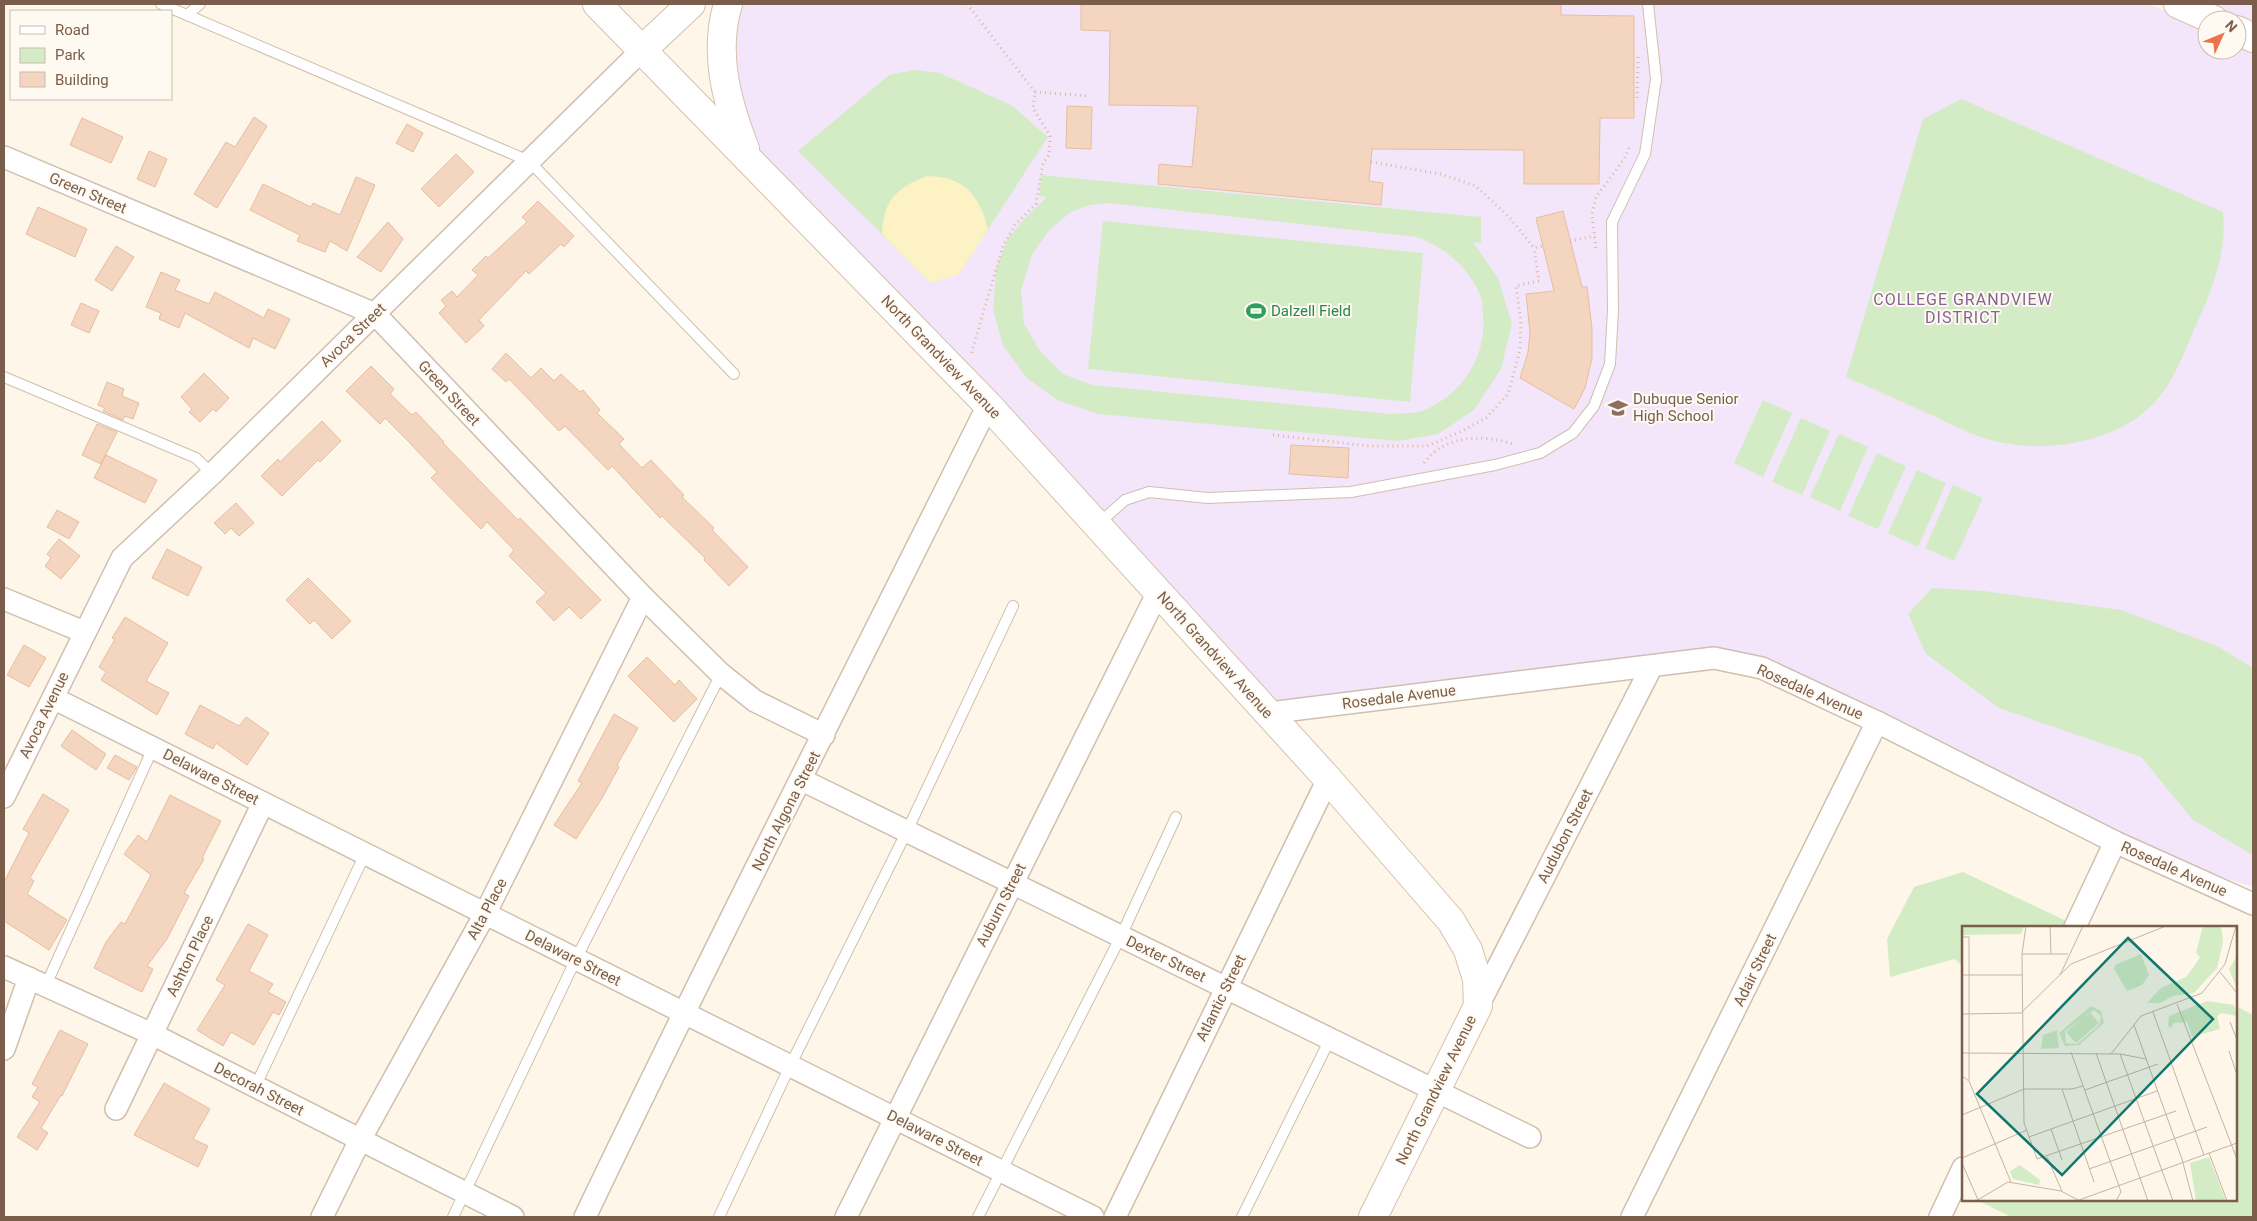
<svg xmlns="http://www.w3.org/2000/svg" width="2257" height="1221" font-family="Roboto,sans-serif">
  <rect width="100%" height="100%" fill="#fdf6e9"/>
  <g fill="#f3e6fa">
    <polygon points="730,4 2150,4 2207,31 2207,50 2237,50 2237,45 2253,53 2253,887 2115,842 1877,722 1714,658 1268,713 748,158 729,108"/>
    <polygon points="2177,4 2253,4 2253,38 2237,20 2213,20"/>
  </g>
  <g fill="#d4ecc6" fill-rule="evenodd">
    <polygon points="914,70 940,73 1011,105 1048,137 959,274 931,283 798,151 889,75"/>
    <path d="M 1961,99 L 2223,212 C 2228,258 2208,298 2190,339 C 2182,358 2173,380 2160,396 C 2121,446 2034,457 1978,436 C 1964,431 1950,424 1936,417 C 1906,404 1876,390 1846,377 L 1923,119 Z"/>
    <path d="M 1041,175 L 1481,217 L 1481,243 L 1473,242 L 1498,278 L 1512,324 L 1501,369 L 1474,410 L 1438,434 L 1398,441 L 1098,414 L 1057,400 L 1027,378 L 1003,346 L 993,310 L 996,269 L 1008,238 L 1029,214 L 1047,197 L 1039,196 ZM 1108,203 L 1417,237 C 1445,248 1468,266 1480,295 C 1483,301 1482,308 1483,314 C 1487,357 1462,395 1422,411 C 1413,414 1401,413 1391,414 L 1092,385 L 1063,374 L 1040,351 L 1024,324 L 1021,290 L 1032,255 L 1050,229 L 1071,212 L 1090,205 Z"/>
    <polygon points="1103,221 1423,253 1410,402 1088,369"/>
    <polygon points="1763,400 1792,413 1763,477 1734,463"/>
    <polygon points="1801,418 1830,431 1802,495 1772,482"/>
    <polygon points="1839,434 1868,447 1840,511 1810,497"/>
    <polygon points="1877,453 1906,466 1878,529 1848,516"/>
    <polygon points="1917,470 1946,483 1918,547 1888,533"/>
    <polygon points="1953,485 1983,498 1954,561 1925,548"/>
    <polygon points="1932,588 1984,591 2121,610 2219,647 2253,668 2253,855 2193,820 2141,757 1999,708 1926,654 1908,614"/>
    <polygon points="1963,872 2079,927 1963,927 1963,966 1954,959 1890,977 1887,939 1914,887"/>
    <polygon points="2236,1006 2253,1015 2253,1217 2011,1217 1977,1200 2236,1200"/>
  </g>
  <path fill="#fdf2c3" d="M 928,176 C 964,177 980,195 988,230 L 959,274 L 931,283 L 882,234 C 883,200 897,187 928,176 Z"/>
  <g fill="#f4d6c0" stroke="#e7bd9f">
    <polygon points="1081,4 1561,4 1561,15 1634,16 1634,118 1600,118 1599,184 1524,184 1524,150 1372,149 1369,181 1383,183 1381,205 1158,184 1159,164 1192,167 1198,106 1109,105 1110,31 1081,30"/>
    <polygon points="1067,106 1092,107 1091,149 1066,148"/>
    <polygon points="254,117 267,126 217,208 194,194 226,142 235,147"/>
    <polygon points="82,118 123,137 111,163 70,145"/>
    <polygon points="407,124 423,133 413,152 396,143"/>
    <polygon points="149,151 167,159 155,187 137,179"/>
    <polygon points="456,154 474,172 439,207 421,189"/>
    <polygon points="356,177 375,185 347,251 330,241 325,252 297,241 300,235 250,210 263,184 311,207 313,203 340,215"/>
    <polygon points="538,201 574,236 564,247 561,244 529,274 526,271 479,320 484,326 466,343 439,313 446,306 441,300 452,291 457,297 478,275 472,270 486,256 488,258 527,222 522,217"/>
    <polygon points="38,207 87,229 75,257 26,234"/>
    <polygon points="1563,211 1582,287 1587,287 1592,328 1592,358 1585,388 1574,409 1520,378 1528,352 1530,333 1526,294 1554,291 1536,218"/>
    <polygon points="388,222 403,239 381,272 357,257"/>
    <polygon points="116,246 134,257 112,291 95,280"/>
    <polygon points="161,272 180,280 175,290 209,304 215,292 264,318 268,309 290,319 275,349 253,338 249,348 185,313 179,328 159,319 161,313 146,307"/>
    <polygon points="81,303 99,311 89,333 71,325"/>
    <polygon points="506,353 531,378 541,368 554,381 561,374 580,392 583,390 600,410 597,413 624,439 619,444 642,468 651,460 684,495 682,497 714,528 712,530 748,567 729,586 704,560 705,558 662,516 660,518 612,466 608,470 565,426 559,431 509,379 506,382 492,369"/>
    <polygon points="371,366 394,389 390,394 412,415 416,412 444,442 443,443 518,520 520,518 601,600 581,619 569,607 554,621 536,602 546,593 509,556 514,550 487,522 481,529 431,478 437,472 408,441 385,418 380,424 346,391"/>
    <polygon points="204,373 229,398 216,412 213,409 200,422 189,412 192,409 181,397"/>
    <polygon points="107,382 124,389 122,396 139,403 133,419 125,416 123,420 103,411 105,408 98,405"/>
    <polygon points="322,421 341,441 320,462 318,460 282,496 261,476 278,459 280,462"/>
    <polygon points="97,424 117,432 101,464 82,455"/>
    <polygon points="1291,445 1349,448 1348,478 1289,474"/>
    <polygon points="106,455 157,480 145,503 94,478"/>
    <polygon points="236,503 254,523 239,536 231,528 225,534 214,523"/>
    <polygon points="57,510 79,522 69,539 47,527"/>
    <polygon points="59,539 80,556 61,579 45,566 51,558 47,554"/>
    <polygon points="167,549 202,567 188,596 152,578"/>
    <polygon points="308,578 351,621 332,639 314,620 310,624 286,600"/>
    <polygon points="125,617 168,643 146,681 169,693 157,715 101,680 106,672 99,667 115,639 112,638"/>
    <polygon points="24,645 46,658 29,687 7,675"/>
    <polygon points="647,657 675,685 679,680 697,699 674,722 628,676"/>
    <polygon points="200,705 239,726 246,717 269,733 247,765 216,743 213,749 185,734"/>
    <polygon points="614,714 638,728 617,765 619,767 602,798 576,839 554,825 582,783 578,781"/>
    <polygon points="72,730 106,754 96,770 61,746"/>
    <polygon points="115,755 137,767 129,780 107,768"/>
    <polygon points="43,794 69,810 30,878 34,881 27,894 67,920 49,950 4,921 4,882 29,833 23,829"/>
    <polygon points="170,795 221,821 202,858 204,859 184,893 189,896 167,939 147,966 153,969 142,992 94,968 106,942 121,922 125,924 151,875 124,854 138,835 147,842"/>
    <polygon points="248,924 268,935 249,971 273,984 268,992 286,1002 279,1015 273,1012 254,1045 231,1032 223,1046 197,1030 225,985 216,980"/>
    <polygon points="60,1030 88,1044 62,1096 61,1095 41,1128 48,1133 37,1150 17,1137 40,1102 32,1097 38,1087 32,1084"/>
    <polygon points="164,1083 210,1109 193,1139 208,1146 198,1167 134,1135"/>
  </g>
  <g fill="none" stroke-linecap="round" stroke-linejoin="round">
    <defs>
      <g id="lane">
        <polyline points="161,4 529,161 734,374"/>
        <polyline points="187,15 200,4"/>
        <polyline points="4,377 196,458 212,474"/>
        <polyline points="1098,524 1125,500 1149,492 1208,498 1351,492 1495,465 1540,453 1573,433 1594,406 1610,364 1613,310 1612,222 1645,154 1656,79 1648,4"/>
        <polyline points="46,985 153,748"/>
        <polyline points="255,1087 365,854"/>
        <polyline points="453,1217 576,959 721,674"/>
        <polyline points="719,1217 790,1066 907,831 1013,606"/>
        <polyline points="978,1217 1121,936 1176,817"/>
        <polyline points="1242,1217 1330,1039"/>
      </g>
      <g id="street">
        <polyline points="4,157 375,314 643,597 721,674 755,701 824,735"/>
        <polyline points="4,599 84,632"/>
        <polyline points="53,698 1093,1217"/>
        <polyline points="1268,713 1714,658 1762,668 1877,722 2115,842 2253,904"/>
        <polyline points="802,780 1530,1137"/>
        <polyline points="4,797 122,558 212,474 642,50"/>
        <polyline points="2075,927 2115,842"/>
        <polyline points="4,967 152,1034 513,1217"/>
        <polyline points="1478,1006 1652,666"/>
        <polyline points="4,1049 29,978"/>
        <polyline points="116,1109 263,803"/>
        <polyline points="322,1217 360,1140 485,914 643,597"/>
        <path d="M 585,1217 C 715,945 853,676 988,405"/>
        <polyline points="846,1217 1158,592"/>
        <polyline points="1115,1217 1328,779"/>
        <polyline points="1632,1217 1877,722"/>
        <polyline points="1940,1217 1963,1168"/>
      </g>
      <g id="secondary">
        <polyline points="597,4 988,405 1328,779 1451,921 1468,950 1477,979 1478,1006 1373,1217"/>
        <path d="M 728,4 C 713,54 727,102 745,149"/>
        <polyline points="2178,4 2214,20"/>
        <polyline points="2237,30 2253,38"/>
        <polyline points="642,50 691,4"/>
      </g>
    </defs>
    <use href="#lane" stroke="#d1beae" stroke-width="12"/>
    <use href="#street" stroke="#d1beae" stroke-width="24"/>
    <use href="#secondary" stroke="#d6c1ad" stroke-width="30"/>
    <g stroke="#dab9a2" stroke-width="3" stroke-dasharray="1 4" stroke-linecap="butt">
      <polyline points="967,4 1035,92 1033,108 1050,136 1049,155 1043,163 1036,204 1015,225 1003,246 971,354"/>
      <polyline points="1035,92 1088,96"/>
      <polyline points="1637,98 1638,57"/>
      <polyline points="1371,162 1441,174 1476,186 1510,218 1534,248 1543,246"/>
      <polyline points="1570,241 1595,236"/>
      <polyline points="1596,248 1592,215 1596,197 1624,159 1630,146"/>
      <polyline points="1273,435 1369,446 1427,446 1460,432 1486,418 1508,394 1520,350 1521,322 1516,286 1539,281 1534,248"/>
      <path d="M 1424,463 C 1444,435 1483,434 1513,444"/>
    </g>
    <use href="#lane" stroke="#fff" stroke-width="10"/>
    <use href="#street" stroke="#fff" stroke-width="21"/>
    <use href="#secondary" stroke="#fff" stroke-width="28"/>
  </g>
  <defs>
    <symbol id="stadium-bare" viewBox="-9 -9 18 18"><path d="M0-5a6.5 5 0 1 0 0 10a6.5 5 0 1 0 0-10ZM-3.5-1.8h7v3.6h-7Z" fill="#2e9e5b" stroke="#fffaf1" stroke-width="2.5" paint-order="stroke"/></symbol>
    <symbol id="school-bare" viewBox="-9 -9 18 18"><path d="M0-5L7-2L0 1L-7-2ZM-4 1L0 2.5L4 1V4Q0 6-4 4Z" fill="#8d6e63" stroke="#fffaf1" stroke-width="2.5" paint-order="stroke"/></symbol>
  </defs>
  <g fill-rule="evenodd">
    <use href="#stadium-bare" x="1242" y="297" width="28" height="28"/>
    <use href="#school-bare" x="1604" y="394" width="28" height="28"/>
  </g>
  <g text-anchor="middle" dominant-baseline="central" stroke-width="4" stroke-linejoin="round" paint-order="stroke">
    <g font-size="15" fill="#7a5d4b" stroke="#fffaf1">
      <text transform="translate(88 193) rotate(23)">Green Street</text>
      <text transform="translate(353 335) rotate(-44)">Avoca Street</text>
      <text transform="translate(941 357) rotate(46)">North Grandview Avenue</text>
      <text transform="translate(449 393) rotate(47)">Green Street</text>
      <text transform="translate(1215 655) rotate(48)">North Grandview Avenue</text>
      <text transform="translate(1810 692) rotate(24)">Rosedale Avenue</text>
      <text transform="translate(1399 697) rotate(-7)">Rosedale Avenue</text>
      <text transform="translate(44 715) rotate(-64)">Avoca Avenue</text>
      <text transform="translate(211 777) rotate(27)">Delaware Street</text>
      <text transform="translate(786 811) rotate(-63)">North Algona Street</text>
      <text transform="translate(1565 836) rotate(-63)">Audubon Street</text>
      <text transform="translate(2174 869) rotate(24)">Rosedale Avenue</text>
      <text transform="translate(1001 905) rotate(-63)">Auburn Street</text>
      <text transform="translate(487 909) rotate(-62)">Alta Place</text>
      <text transform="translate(190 956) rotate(-64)">Ashton Place</text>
      <text transform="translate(573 958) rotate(27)">Delaware Street</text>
      <text transform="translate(1166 959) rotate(26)">Dexter Street</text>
      <text transform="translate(1755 970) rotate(-64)">Adair Street</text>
      <text transform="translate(1221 998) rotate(-64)">Atlantic Street</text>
      <text transform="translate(259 1089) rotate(27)">Decorah Street</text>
      <text transform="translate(1436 1090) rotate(-64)">North Grandview Avenue</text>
      <text transform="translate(935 1138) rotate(27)">Delaware Street</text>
    </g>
    <g font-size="15" fill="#27864d" stroke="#fffaf1" text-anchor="start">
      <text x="1271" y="311">Dalzell Field</text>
    </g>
    <g font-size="15" fill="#785e54" stroke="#fffaf1" text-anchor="start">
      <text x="1633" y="399">Dubuque Senior<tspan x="1633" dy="17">High School</tspan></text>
    </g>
    <g font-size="16" letter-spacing="1" fill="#866395" stroke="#fffaf1">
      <text x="1963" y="299">COLLEGE GRANDVIEW<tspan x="1963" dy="18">DISTRICT</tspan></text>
    </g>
  </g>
  <g transform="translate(1962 926)">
    <rect width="275" height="275" fill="#fdf6e9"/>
    <path d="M 0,0 L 62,0 L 59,8 L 0,9 ZM 241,0 L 259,0 L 261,16 L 255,42 L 232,67 L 211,70 L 198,77 L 185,77 L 199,62 L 224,51 L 231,42 L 238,31 L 234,27 ZM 179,28 L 187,49 L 180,59 L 165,65 L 152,43 L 153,39 ZM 275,30 L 275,63 L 267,43 ZM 245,75 L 272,79 L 275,90 L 260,87 L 255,90 L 258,103 L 230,111 L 225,96 L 212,97 L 209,102 L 206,100 L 207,90 ZM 129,80 L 139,85 L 142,97 L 117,119 L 103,120 L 97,107 ZM 132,84 L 139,90 L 137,99 L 115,118 L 104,117 L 103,105 ZM 128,86 L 137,97 L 114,117 L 104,106 ZM 95,104 L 97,122 L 79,123 L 81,109 ZM 247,231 L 263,273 L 263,275 L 234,275 L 228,237 ZM 58,239 L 78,254 L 77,259 L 51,253 L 48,245 Z" fill="#d4ecc6" fill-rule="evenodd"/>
    <path fill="none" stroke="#c5b4a5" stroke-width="1" d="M 64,0 L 60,28 L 62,197 L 75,233 L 214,185M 88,0 L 89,28M 0,11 L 7,11 L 7,154M 60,28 L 106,28M 258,46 L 275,67M 0,49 L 60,49M 98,49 L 121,0M 215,78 L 275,233M 191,86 L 242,229M 0,88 L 59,87 L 109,38 L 204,0M 268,96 L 275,114M 172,99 L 221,236M 267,125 L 275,149M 109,126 L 157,260 L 159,266 L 154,275M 0,127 L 158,128 L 184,133M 134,127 L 186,275M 149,128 L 179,90 L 240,67 L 263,38 L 274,0M 158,128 L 211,275M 0,150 L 7,155 L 49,256M 100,163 L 132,256M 123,164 L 196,138M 0,189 L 62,163 L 110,163 L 121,160M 89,203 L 100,234M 67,211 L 195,165M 247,227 L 265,275M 85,231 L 100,265M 0,232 L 65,204M 0,237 L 16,274M 221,237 L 231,275M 127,243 L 245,201M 117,274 L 275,217M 14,275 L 46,256 L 99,265 L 118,275"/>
    <path fill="#0f766e" fill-opacity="0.15" stroke="#0f766e" stroke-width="2.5" d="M 166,12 L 251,93 L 100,249 L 15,168 Z"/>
    <rect width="275" height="275" fill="none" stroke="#7a5d4b" stroke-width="2.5"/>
  </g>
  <rect width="2257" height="1221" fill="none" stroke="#7a5d4b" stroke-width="10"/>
  <rect x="10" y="10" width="162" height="90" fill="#fffaf1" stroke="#cabbaf"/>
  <rect x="20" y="26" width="25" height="8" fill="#ffffff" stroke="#cabbaf"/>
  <text x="55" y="35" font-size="15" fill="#7a5d4b">Road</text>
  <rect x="20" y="48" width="25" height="15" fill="#d4ecc6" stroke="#cabbaf"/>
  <text x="55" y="60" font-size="15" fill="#7a5d4b">Park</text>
  <rect x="20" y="72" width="25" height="15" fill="#f4d6c0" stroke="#cabbaf"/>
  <text x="55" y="85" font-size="15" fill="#7a5d4b">Building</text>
  <g transform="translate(2222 35) rotate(46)"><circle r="24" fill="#fffaf1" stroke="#cabbaf"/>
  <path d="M0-4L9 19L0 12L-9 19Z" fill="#ea744b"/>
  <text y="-8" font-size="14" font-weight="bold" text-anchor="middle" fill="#7a5d4b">N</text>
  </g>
</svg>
